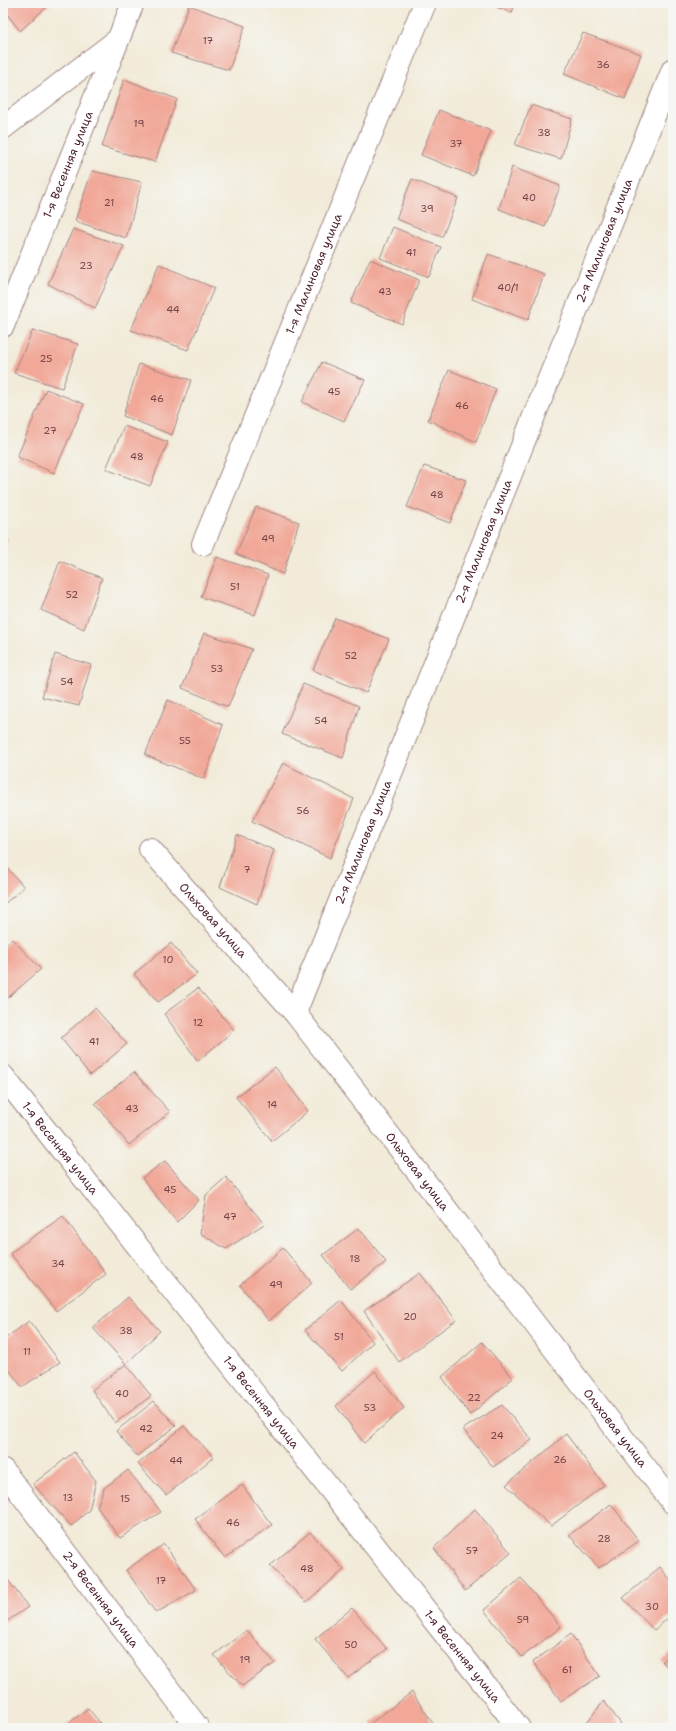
<svg xmlns="http://www.w3.org/2000/svg" width="676" height="1731" font-family="'Shantell Sans',sans-serif">
  <rect width="100%" height="100%" fill="#f6f6f2"/>
  <filter id="ink" filterUnits="userSpaceOnUse"><feTurbulence type="fractalNoise" baseFrequency=".025" numOctaves="2"/><feDisplacementMap in="SourceGraphic" scale="8" xChannelSelector="R" yChannelSelector="G"/><feConvolveMatrix kernelMatrix="1 2 1 2 8 2 1 2 1" color-interpolation-filters="sRGB"/></filter>
  <filter id="wash" filterUnits="userSpaceOnUse"><feTurbulence type="fractalNoise" baseFrequency=".012" numOctaves="4" result="noise"/><feDisplacementMap in="SourceGraphic" scale="16" xChannelSelector="R" yChannelSelector="G"/><feGaussianBlur stdDeviation="0.9" result="paint"/><feColorMatrix in="noise" values="0 0 0 0 0 0 0 0 0 0 0 0 0 0 0 0 0 1.4 0 .05"/><feComposite in="paint" operator="in"/></filter>
  <g filter="url(#wash)">
    <rect width="100%" height="100%" fill="#f2ebd9"/>
    <g id="blocks">
      <g fill="#f1a898">
        <polygon points="3,3 51,3 20,31 3,9"/>
        <polygon points="487,3 515,3 512,13"/>
        <polygon points="189,5 245,26 229,70 171,53"/>
        <polygon points="583,33 641,54 625,99 564,74"/>
        <polygon points="124,79 177,99 155,162 102,147"/>
        <polygon points="531,105 572,119 561,159 515,145"/>
        <polygon points="439,110 491,131 473,176 421,155"/>
        <polygon points="512,167 560,186 545,227 499,209"/>
        <polygon points="92,171 142,182 126,238 75,221"/>
        <polygon points="412,179 458,198 442,237 396,219"/>
        <polygon points="393,227 441,247 429,277 380,258"/>
        <polygon points="73,229 124,246 95,308 48,284"/>
        <polygon points="488,254 544,274 528,320 472,299"/>
        <polygon points="370,259 419,280 402,324 351,303"/>
        <polygon points="159,264 214,288 188,350 131,330"/>
        <polygon points="33,330 78,344 62,388 14,373"/>
        <polygon points="322,362 365,380 344,421 302,402"/>
        <polygon points="139,364 191,380 172,435 123,416"/>
        <polygon points="449,370 496,389 476,442 428,420"/>
        <polygon points="46,389 84,404 54,473 17,457"/>
        <polygon points="124,426 168,442 150,486 106,469"/>
        <polygon points="424,466 466,480 450,523 407,507"/>
        <polygon points="256,507 299,522 283,574 236,554"/>
        <polygon points="3,537 8,539 3,551"/>
        <polygon points="217,557 268,575 255,615 201,597"/>
        <polygon points="60,561 102,578 84,629 41,610"/>
        <polygon points="335,618 389,639 366,693 313,670"/>
        <polygon points="204,633 252,649 228,707 182,688"/>
        <polygon points="55,654 91,665 79,706 42,697"/>
        <polygon points="303,684 359,706 343,758 282,734"/>
        <polygon points="168,700 223,725 204,779 145,755"/>
        <polygon points="283,763 354,799 330,858 252,821"/>
        <polygon points="237,835 274,850 257,904 220,887"/>
        <polygon points="3,863 24,887 3,905"/>
        <polygon points="12,939 41,969 3,1002 3,947"/>
        <polygon points="171,943 197,974 158,1002 134,974"/>
        <polygon points="198,988 234,1030 198,1061 164,1014"/>
        <polygon points="95,1008 127,1044 90,1075 61,1038"/>
        <polygon points="275,1067 308,1111 272,1141 236,1097"/>
        <polygon points="134,1072 170,1112 129,1145 95,1103"/>
        <polygon points="165,1161 199,1200 177,1222 142,1178"/>
        <polygon points="226,1177 264,1224 226,1249 200,1233 206,1195"/>
        <polygon points="63,1216 106,1274 56,1311 10,1253"/>
        <polygon points="359,1228 386,1262 350,1289 323,1255"/>
        <polygon points="283,1248 312,1283 269,1321 240,1285"/>
        <polygon points="420,1273 456,1320 399,1362 364,1311"/>
        <polygon points="128,1297 160,1331 126,1364 93,1328"/>
        <polygon points="341,1300 373,1342 342,1371 305,1330"/>
        <polygon points="29,1321 60,1362 22,1387 3,1362 3,1340"/>
        <polygon points="482,1342 513,1378 470,1415 442,1377"/>
        <polygon points="126,1364 151,1396 115,1423 92,1390"/>
        <polygon points="375,1371 404,1408 364,1443 336,1406"/>
        <polygon points="154,1401 176,1426 137,1456 116,1431"/>
        <polygon points="502,1405 532,1440 493,1467 463,1429"/>
        <polygon points="184,1426 214,1457 166,1495 138,1464"/>
        <polygon points="566,1434 604,1485 551,1526 506,1485"/>
        <polygon points="74,1452 96,1481 89,1510 71,1526 33,1484"/>
        <polygon points="128,1470 161,1512 120,1538 97,1507 104,1488"/>
        <polygon points="242,1485 272,1525 225,1558 195,1519"/>
        <polygon points="611,1504 639,1541 599,1568 569,1535"/>
        <polygon points="475,1509 511,1553 465,1591 434,1548"/>
        <polygon points="310,1532 344,1570 306,1602 270,1566"/>
        <polygon points="164,1544 196,1590 156,1613 126,1570"/>
        <polygon points="660,1567 673,1583 673,1614 654,1630 623,1598"/>
        <polygon points="3,1573 28,1607 3,1624"/>
        <polygon points="521,1578 561,1627 522,1657 484,1610"/>
        <polygon points="352,1608 387,1649 348,1678 315,1639"/>
        <polygon points="247,1630 275,1663 242,1686 214,1655"/>
        <polygon points="571,1634 600,1676 561,1701 533,1662"/>
        <polygon points="673,1652 673,1674 662,1661"/>
        <polygon points="412,1692 436,1728 374,1728 371,1723"/>
        <polygon points="604,1701 624,1728 582,1728"/>
        <polygon points="88,1708 104,1728 63,1728"/>
      </g>
    </g>
  </g>
  <g filter="url(#ink)">
    <use href="#blocks" fill-opacity="0" stroke="#9e8582" stroke-width="1"/>
    <g fill="none" stroke-linecap="round" stroke-linejoin="round">
      <defs>
        <g id="minor">
          <polyline points="3,128 116,41"/>
          <path id="s1" d="M 3,326 L 133,3"/>
          <path id="s2" d="M 203,544 L 425,3"/>
          <path id="s3" d="M 150,849 L 295,1013 L 673,1503"/>
          <path id="s4" d="M 295,1013 L 673,69"/>
          <path id="s5" d="M 3,1076 L 519,1728"/>
          <path id="s6" d="M 3,1470 L 198,1728"/>
        </g>
      </defs>
      <use href="#minor" stroke="#9e8582" stroke-width="24"/>
      <use href="#minor" stroke="#fff" stroke-width="22"/>
    </g>
  </g>
  <g text-anchor="middle" dominant-baseline="central" stroke-width="4" stroke-linejoin="round" paint-order="stroke">
    <g font-size="10" fill="#744146">
      <text x="208" y="40">17</text>
      <text x="603" y="64">36</text>
      <text x="139" y="123">19</text>
      <text x="544" y="132">38</text>
      <text x="456" y="143">37</text>
      <text x="529" y="197">40</text>
      <text x="109" y="202">21</text>
      <text x="427" y="208">39</text>
      <text x="411" y="252">41</text>
      <text x="86" y="265">23</text>
      <text x="508" y="287">40/1</text>
      <text x="385" y="291">43</text>
      <text x="173" y="309">44</text>
      <text x="46" y="358">25</text>
      <text x="334" y="391">45</text>
      <text x="157" y="398">46</text>
      <text x="462" y="405">46</text>
      <text x="50" y="430">27</text>
      <text x="137" y="456">48</text>
      <text x="437" y="494">48</text>
      <text x="268" y="538">49</text>
      <text x="235" y="586">51</text>
      <text x="72" y="594">52</text>
      <text x="351" y="655">52</text>
      <text x="217" y="668">53</text>
      <text x="67" y="681">54</text>
      <text x="321" y="720">54</text>
      <text x="185" y="740">55</text>
      <text x="303" y="810">56</text>
      <text x="247" y="869">7</text>
      <text x="168" y="959">10</text>
      <text x="198" y="1022">12</text>
      <text x="94" y="1041">41</text>
      <text x="272" y="1104">14</text>
      <text x="132" y="1108">43</text>
      <text x="170" y="1189">45</text>
      <text x="230" y="1216">47</text>
      <text x="355" y="1258">18</text>
      <text x="58" y="1263">34</text>
      <text x="276" y="1284">49</text>
      <text x="410" y="1316">20</text>
      <text x="126" y="1330">38</text>
      <text x="339" y="1336">51</text>
      <text x="27" y="1351">11</text>
      <text x="122" y="1393">40</text>
      <text x="474" y="1397">22</text>
      <text x="370" y="1407">53</text>
      <text x="146" y="1428">42</text>
      <text x="497" y="1435">24</text>
      <text x="560" y="1459">26</text>
      <text x="176" y="1460">44</text>
      <text x="68" y="1497">13</text>
      <text x="125" y="1498">15</text>
      <text x="233" y="1522">46</text>
      <text x="604" y="1538">28</text>
      <text x="472" y="1550">57</text>
      <text x="307" y="1568">48</text>
      <text x="161" y="1580">17</text>
      <text x="652" y="1606">30</text>
      <text x="523" y="1619">59</text>
      <text x="351" y="1644">50</text>
      <text x="245" y="1659">19</text>
      <text x="567" y="1669">61</text>
    </g>
    <g font-size="12" fill="#4a1f2b" stroke="#f6f6f2">
      <text stroke="none"><textPath href="#s1" startOffset="174">1-я Весенняя улица</textPath></text>
      <text stroke="none"><textPath href="#s4" startOffset="832">2-я Малиновая улица</textPath></text>
      <text stroke="none"><textPath href="#s2" startOffset="292">1-я Малиновая улица</textPath></text>
      <text stroke="none"><textPath href="#s4" startOffset="508">2-я Малиновая улица</textPath></text>
      <text stroke="none"><textPath href="#s4" startOffset="184">2-я Малиновая улица</textPath></text>
      <text stroke="none"><textPath href="#s3" startOffset="95">Ольховая улица</textPath></text>
      <text stroke="none"><textPath href="#s5" startOffset="92">1-я Весенняя улица</textPath></text>
      <text stroke="none"><textPath href="#s3" startOffset="419">Ольховая улица</textPath></text>
      <text stroke="none"><textPath href="#s5" startOffset="416">1-я Весенняя улица</textPath></text>
      <text stroke="none"><textPath href="#s3" startOffset="743">Ольховая улица</textPath></text>
      <text stroke="none"><textPath href="#s6" startOffset="162">2-я Весенняя улица</textPath></text>
      <text stroke="none"><textPath href="#s5" startOffset="740">1-я Весенняя улица</textPath></text>
    </g>
  </g>
  <rect width="676" height="1731" fill="none" stroke="#f6f6f2" stroke-width="16"/>
</svg>
